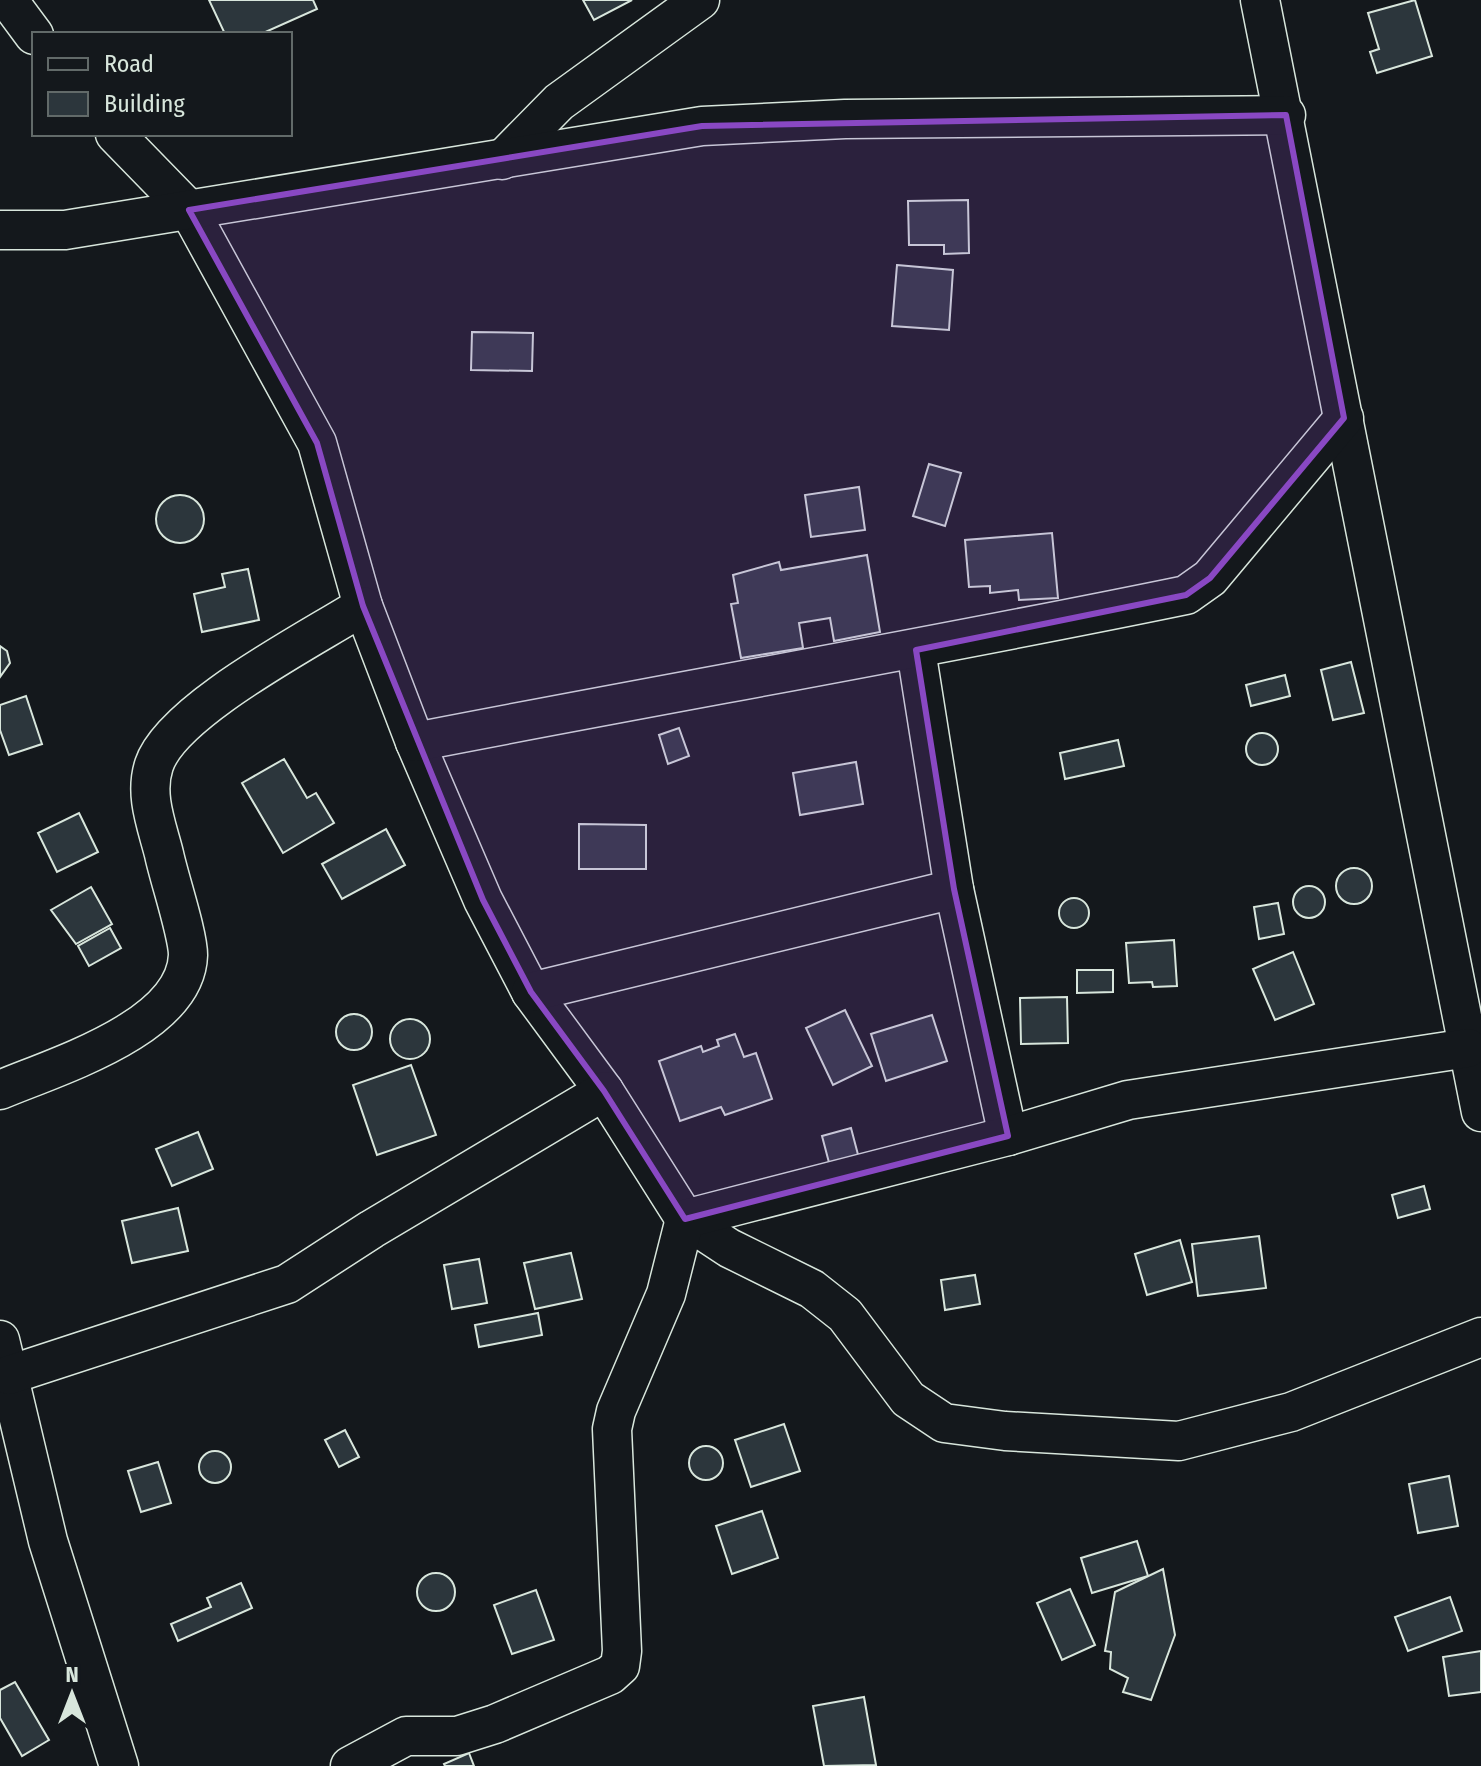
<svg xmlns="http://www.w3.org/2000/svg" width="1481" height="1766" font-family="'Fira Sans Condensed',sans-serif">
  <rect width="100%" height="100%" fill="#14181c"/>
  <g fill="#2c363c" stroke="#d8e6dc" stroke-width="2">
    <polygon points="209,0 313,0 317,9 261,34 225,34"/>
    <polygon points="583,0 632,0 594,20"/>
    <polygon points="1415,0 1432,56 1377,73 1370,52 1379,49 1368,13"/>
    <polygon points="968,200 969,253 944,254 944,245 909,245 908,201"/>
    <polygon points="897,265 953,270 949,330 892,326"/>
    <polygon points="472,332 533,333 532,371 471,370"/>
    <polygon points="929,464 961,473 945,526 913,516"/>
    <polygon points="859,487 865,530 811,537 805,495"/>
    <circle cx="180" cy="519" r="24"/>
    <polygon points="1052,533 1058,598 1019,600 1018,590 990,593 990,586 969,587 965,540"/>
    <polygon points="867,555 880,632 834,641 830,618 799,623 803,648 741,658 731,604 738,603 733,575 779,562 781,570"/>
    <polygon points="248,569 259,620 202,632 194,594 225,587 222,574"/>
    <polygon points="0,646 7,651 10,663 0,677"/>
    <polygon points="1351,662 1364,713 1333,720 1321,670"/>
    <polygon points="1285,675 1290,696 1251,706 1246,685"/>
    <polygon points="26,696 42,744 9,755 0,730 0,705"/>
    <polygon points="679,728 689,756 668,764 659,735"/>
    <circle cx="1262" cy="749" r="16"/>
    <polygon points="1118,740 1124,766 1065,779 1060,753"/>
    <polygon points="284,759 307,798 316,793 334,823 283,853 242,783"/>
    <polygon points="856,762 863,804 800,815 793,773"/>
    <polygon points="79,813 98,852 57,872 38,833"/>
    <polygon points="579,824 646,825 646,869 579,869"/>
    <polygon points="386,829 405,865 342,899 322,864"/>
    <circle cx="1354" cy="886" r="18"/>
    <circle cx="1309" cy="902" r="16"/>
    <polygon points="91,887 112,924 76,944 51,910"/>
    <circle cx="1074" cy="913" r="15"/>
    <polygon points="1278,903 1284,934 1259,939 1254,907"/>
    <polygon points="110,928 121,948 89,966 78,946"/>
    <polygon points="1174,940 1177,986 1153,987 1152,982 1129,983 1126,943"/>
    <polygon points="1293,952 1314,1004 1275,1020 1253,969"/>
    <polygon points="1077,970 1113,970 1113,992 1077,993"/>
    <polygon points="1067,997 1068,1043 1021,1044 1020,998"/>
    <polygon points="845,1010 872,1066 833,1085 806,1028"/>
    <circle cx="354" cy="1032" r="18"/>
    <polygon points="932,1015 947,1061 886,1081 871,1034"/>
    <circle cx="410" cy="1039" r="20"/>
    <polygon points="735,1034 744,1057 756,1053 772,1099 725,1115 721,1107 680,1121 659,1061 701,1046 703,1052 719,1046 717,1040"/>
    <polygon points="411,1065 436,1135 377,1155 353,1085"/>
    <polygon points="851,1128 861,1166 832,1174 822,1136"/>
    <polygon points="198,1132 213,1169 172,1186 156,1149"/>
    <polygon points="1424,1186 1430,1209 1398,1218 1392,1195"/>
    <polygon points="178,1208 188,1251 132,1263 122,1221"/>
    <polygon points="1259,1236 1266,1288 1198,1296 1192,1244"/>
    <polygon points="1180,1240 1192,1282 1147,1295 1135,1254"/>
    <polygon points="571,1253 582,1299 535,1309 524,1263"/>
    <polygon points="479,1259 487,1303 452,1309 444,1265"/>
    <polygon points="975,1275 980,1304 945,1310 941,1280"/>
    <polygon points="538,1313 542,1335 479,1347 475,1325"/>
    <polygon points="784,1424 800,1471 751,1487 735,1440"/>
    <polygon points="345,1430 359,1457 339,1467 325,1440"/>
    <circle cx="706" cy="1463" r="17"/>
    <circle cx="215" cy="1467" r="16"/>
    <polygon points="158,1462 171,1503 141,1512 128,1471"/>
    <polygon points="1449,1476 1458,1526 1418,1533 1409,1484"/>
    <polygon points="762,1511 778,1558 732,1574 716,1526"/>
    <polygon points="1137,1541 1148,1576 1092,1593 1081,1558"/>
    <polygon points="1163,1569 1175,1635 1151,1700 1123,1692 1128,1678 1110,1669 1111,1652 1105,1651 1115,1592"/>
    <circle cx="436" cy="1592" r="19"/>
    <polygon points="241,1583 252,1608 178,1641 171,1624 211,1607 207,1598"/>
    <polygon points="1070,1589 1095,1645 1062,1660 1037,1603"/>
    <polygon points="536,1590 554,1640 512,1654 494,1605"/>
    <polygon points="1450,1597 1462,1631 1408,1651 1395,1617"/>
    <polygon points="1481,1651 1481,1692 1449,1696 1443,1657"/>
    <polygon points="15,1682 49,1740 22,1756 0,1718 0,1690"/>
    <polygon points="864,1697 876,1765 824,1766 813,1706"/>
    <polygon points="469,1753 474,1766 445,1766 444,1764"/>
  </g>
  <g fill="none" stroke-linecap="round" stroke-linejoin="round">
    <defs>
      <g id="minor">
        <polyline points="8,0 34,35"/>
        <polyline points="1260,0 1481,1112"/>
        <polyline points="115,134 189,210 317,443 363,606 415,742 483,900 531,992 604,1091 685,1219 729,1248 812,1289 845,1315 908,1399 944,1423 1005,1431 1179,1441 1291,1412 1481,1337"/>
        <polyline points="502,160 559,102 700,0"/>
        <polyline points="0,230 65,230 702,126 845,119 1286,115"/>
        <polyline points="916,650 954,889 1008,1136"/>
        <path d="M 415,742 C 672,692 929,648 1186,595 L 1210,578 L 1344,418"/>
        <polyline points="531,992 954,889"/>
        <path d="M 0,1090 C 54,1067 186,1028 188,955 C 188,934 169,878 164,854 C 157,826 144,795 154,765 C 172,710 313,638 363,606"/>
        <polyline points="0,1340 48,1541 119,1766"/>
        <polyline points="9,1375 287,1284 372,1229 604,1091"/>
        <polyline points="350,1766 406,1736 457,1736 495,1724 610,1675 620,1666 622,1651 612,1429 616,1411 666,1294 685,1219 1008,1136 1128,1100 1468,1048"/>
      </g>
    </defs>
    <use href="#minor" stroke="#d8e6dc" stroke-width="41"/>
    <use href="#minor" stroke="#14181c" stroke-width="38"/>
  </g>
  <path fill="#8948c3" fill-opacity="0.2" stroke="#8948c3" stroke-width="6" stroke-linejoin="round" d="M 1286,115 L 1344,418 L 1210,578 L 1186,595 L 916,650 L 954,889 L 1008,1136 L 685,1219 L 604,1091 L 531,992 L 483,900 L 363,606 L 317,443 L 189,210 L 702,126 Z"/>
  <rect x="32" y="32" width="260" height="104" fill="#14181c" stroke="#626a69" stroke-width="2"/>
  <rect x="48" y="58" width="40" height="12" fill="#14181c" stroke="#626a69" stroke-width="2"/>
  <text x="104" y="72" font-size="24" fill="#d8e6dc">Road</text>
  <rect x="48" y="92" width="40" height="24" fill="#2c363c" stroke="#626a69" stroke-width="2"/>
  <text x="104" y="112" font-size="24" fill="#d8e6dc">Building</text>
  <g transform="translate(72 1694)" stroke="#14181c" stroke-width="6" paint-order="stroke">
  <path d="M0-6L14 30L0 20L-14 30Z" fill="#d8e6dc"/>
  <text y="-12" font-size="22" font-weight="bold" text-anchor="middle" fill="#d8e6dc">N</text>
  </g>
</svg>
